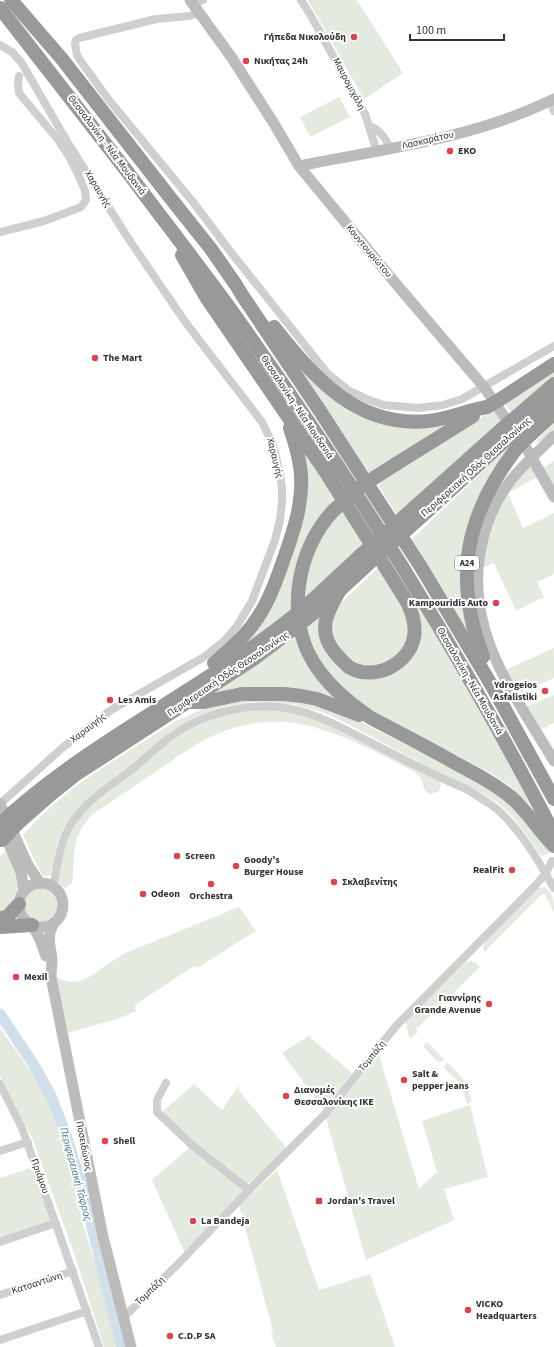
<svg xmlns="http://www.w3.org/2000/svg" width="554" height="1347" font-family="'Source Sans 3',sans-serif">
  <rect width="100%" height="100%" fill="#fff"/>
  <g fill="#e4eadf">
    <polygon points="308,0 357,0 403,73 364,99"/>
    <polygon points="339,97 350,117 310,137 300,117"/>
    <polygon points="212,293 306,429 394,565 484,714 533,808 510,786 494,775 367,708 343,690 323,665 312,643 307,629 325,611 328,652 378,677 420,633"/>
    <polygon points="296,364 335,400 446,426 370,474"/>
    <polygon points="554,372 554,377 512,413 505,404"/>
    <polygon points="495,409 503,420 397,515 378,485 403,466"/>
    <polygon points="554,421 554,431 542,440 534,444"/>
    <polygon points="527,429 506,457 468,633 412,539"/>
    <path d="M 303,448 L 337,498 C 304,526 291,569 291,610 L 246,645 L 246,642 L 304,518 L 308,493 Z"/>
    <polygon points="554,461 554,491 541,469"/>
    <path d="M 531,464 L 538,477 L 508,493 L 523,528 L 554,513 L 554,574 L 537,582 L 544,597 L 516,611 L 494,563 L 479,570 C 482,543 495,508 512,486 C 517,478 525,471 531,464 Z"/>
    <polygon points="344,509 365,544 304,599 306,579 318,540"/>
    <polygon points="381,565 405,608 409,624 407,640 392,662 369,669 346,659 333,637 331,628 335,610 340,604"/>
    <polygon points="297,636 339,701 212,696 217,689"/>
    <polygon points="554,648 554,678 520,693 505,670"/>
    <polygon points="554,695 554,723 541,729 527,706"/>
    <polygon points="289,698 343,713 498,791 549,847 550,853 541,856 533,844 514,818 498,803 483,794 443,775 348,724 322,712 292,704 252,702 232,705 200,716 115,778 78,808 64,827 58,841 51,874 46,876 42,875 23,835 44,813 73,788 102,768 176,721 201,710 223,702"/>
    <path d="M 270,709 L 309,716 L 440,781 L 441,786 L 439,791 C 435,793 432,795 428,793 C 422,789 423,780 418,775 C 412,769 389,759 380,754 C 314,721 264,706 195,745 L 93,814 C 72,835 74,852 73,879 L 72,883 L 65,888 C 60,886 58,884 57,879 L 65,842 L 81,815 L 93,805 L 165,746 L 184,733 L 216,717 L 242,711 Z"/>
    <polygon points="8,848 20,875 19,887 15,893 11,907 0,914 0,857"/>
    <circle cx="42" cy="905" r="19"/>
    <path d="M 545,887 C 554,893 554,902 554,913 L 545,895 L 541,895 L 484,952 L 483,945 L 494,932 L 539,888 Z"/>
    <polygon points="239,907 256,931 197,968 194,966 135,1005 136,1011 120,1018 68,1033 53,975 63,980 72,982 81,981 89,977 123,954"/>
    <polygon points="471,961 476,963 480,967 416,1029 418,1032 410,1039 406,1025 406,1021 466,962"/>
    <polygon points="0,1028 34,1076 47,1098 57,1125 71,1169 81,1217 101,1283 118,1347 104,1347 75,1256 33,1140 0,1076"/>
    <polygon points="310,1035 312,1039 352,1073 324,1110 282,1053"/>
    <polygon points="427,1042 445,1060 438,1062 423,1046"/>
    <polygon points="379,1055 419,1189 437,1172 422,1121 470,1105 488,1177 444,1189 454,1220 366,1260 326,1118"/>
    <polygon points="448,1063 466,1082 472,1102 467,1104 461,1084 443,1067"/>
    <polygon points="194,1084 222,1110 239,1085 239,1090 243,1096 285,1146 284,1152 248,1184 192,1141 161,1113"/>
    <polygon points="191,1146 245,1189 185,1253 152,1180"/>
    <polygon points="33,1167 53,1222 0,1240 0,1178"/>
    <polygon points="277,1170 319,1290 370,1274 395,1347 276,1347 271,1333 273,1331 239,1205"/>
  </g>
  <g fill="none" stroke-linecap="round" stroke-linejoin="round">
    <polyline stroke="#d0dfea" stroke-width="11" points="0,1014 34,1065 51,1096 65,1132 80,1180 122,1347"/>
    <g stroke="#cfcfcf" stroke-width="8">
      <polyline points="301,0 311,16 365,114 377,152"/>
      <polyline points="193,4 203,0"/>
      <polyline points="200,13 189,16 156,19 79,38 76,40 75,44 77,55 82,63 109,100 193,202 230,251 327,373 348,390 369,400 384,405 418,408 443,405 462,399 554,346"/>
      <polyline points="0,45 12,52 21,62 68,143 128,238 186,323 262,422 273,445 280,474 282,487 282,501 280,520 275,540 252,601 237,626 224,641 204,657 111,710 61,749 0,804"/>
      <polyline points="550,101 554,111"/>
      <path d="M 370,126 C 381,131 385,138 391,149"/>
      <polyline points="0,232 44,221 81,207 86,200 85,191 78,174 68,155 59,141 19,93 18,85 19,76"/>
      <path d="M 53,886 C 57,870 58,852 65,836 C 77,805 110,787 135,767 C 152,752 170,735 190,725 C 216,711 249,704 278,707 C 311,710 340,727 368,741 C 401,758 433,775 466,789 C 477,796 488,802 498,810 C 522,832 538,860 554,888"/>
      <polyline points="166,1083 157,1100 157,1112 192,1145 249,1190"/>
      <polyline points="0,1084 22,1128 99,1347"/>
      <polyline points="0,1151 28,1142"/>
      <polyline points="0,1242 56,1223"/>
      <polyline points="0,1295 73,1271"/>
      <polyline points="123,1318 178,1264 249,1190 325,1114 396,1026 534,887 546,873 552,861"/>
      <polyline points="0,1340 87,1311"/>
    </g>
    <g stroke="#bcbcbc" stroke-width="11">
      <polyline points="190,0 232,58 273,122 299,166 397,285 484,387 528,451 554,497"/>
      <path d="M 299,166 C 384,149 475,138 554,99"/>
      <path d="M 554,436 C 540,450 524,464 511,480 C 497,498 487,520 482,543 C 462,628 513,692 554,761"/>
      <polyline points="0,804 28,865 40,883"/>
      <polyline points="3,831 21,872 24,890"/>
      <circle cx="41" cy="905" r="22"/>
      <polyline points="32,925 39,937 46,956"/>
      <path d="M 53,925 C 46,937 51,947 52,960 C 52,966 51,972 51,977 L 103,1237 L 131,1347"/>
    </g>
    <g stroke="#999" stroke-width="14">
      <polyline points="11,0 62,59 172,200 211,249 236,285 242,295 320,411 421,567 492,686 554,799"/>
      <path d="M 0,8 C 43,63 86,119 129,174 C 164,221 200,267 234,314 C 352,480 461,653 554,834"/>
      <path d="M 182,255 L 206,297 L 325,471 L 366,536 L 407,602 C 412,612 416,625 414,637 C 409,665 373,682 349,667 C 344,663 340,658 336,654 C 316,631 327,612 340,590"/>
      <path d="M 274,327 C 314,377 356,428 428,421 C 449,419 467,410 487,407"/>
      <polyline points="502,398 554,364"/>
      <polyline points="516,417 554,384"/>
      <polyline points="522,426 554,398"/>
      <polyline points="529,436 554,413"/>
      <polyline points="396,464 473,416"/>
      <polyline points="416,506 503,428"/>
      <path d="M 334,510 C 297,548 285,617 314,663 C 328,686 349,703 371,718 C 400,733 429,748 457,764 C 476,774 495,784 512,798 C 528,812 539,831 554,846"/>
      <polyline points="422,516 509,437"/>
      <polyline points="304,608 361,555"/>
      <polyline points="305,620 328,601 367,565"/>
      <path d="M 483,657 C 453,578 465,515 517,448"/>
      <path d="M 214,663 C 227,652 240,641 251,627 C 266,608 274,587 282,564 C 292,536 303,506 301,475 C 300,459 295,443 290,428"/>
      <polyline points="187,702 204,702 242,694 284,694 302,696 317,699 359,715"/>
      <path d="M 12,813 C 97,738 201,690 290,619"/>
      <polyline points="17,824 50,795 75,775 255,658 292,630"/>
      <polyline points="0,919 8,916 19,904"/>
      <polyline points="0,927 32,925"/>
    </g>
    <g stroke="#999" stroke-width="14">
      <polyline points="487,407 502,398"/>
      <polyline points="503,428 516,417"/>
      <polyline points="509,437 522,426"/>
      <polyline points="517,448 529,436"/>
      <polyline points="334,510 360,487 396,464"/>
      <polyline points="361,555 416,506"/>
      <polyline points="367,565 422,516"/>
      <polyline points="290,619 304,608"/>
      <polyline points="292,630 305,620"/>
      <polyline points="0,825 12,813"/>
      <polyline points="2,840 17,824"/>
    </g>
  </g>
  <g fill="#d5474f" stroke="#fff" stroke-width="1.5">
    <circle cx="354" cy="37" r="4"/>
    <circle cx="246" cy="61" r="4"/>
    <circle cx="450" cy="151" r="4"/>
    <circle cx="95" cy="358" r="4"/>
    <circle cx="496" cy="603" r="4"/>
    <circle cx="545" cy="691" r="4"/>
    <circle cx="110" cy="700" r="4"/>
    <circle cx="177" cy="856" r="4"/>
    <circle cx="236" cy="866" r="4"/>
    <circle cx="512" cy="870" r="4"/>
    <circle cx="334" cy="882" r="4"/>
    <circle cx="211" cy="884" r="4"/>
    <circle cx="143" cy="894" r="4"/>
    <circle cx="16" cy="977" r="4"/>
    <circle cx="489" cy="1004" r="4"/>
    <circle cx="404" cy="1080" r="4"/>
    <circle cx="286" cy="1096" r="4"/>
    <circle cx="105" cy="1141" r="4"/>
    <rect x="315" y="1197" width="8" height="8" rx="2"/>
    <circle cx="193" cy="1221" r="4"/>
    <circle cx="468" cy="1310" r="4"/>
    <circle cx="170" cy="1336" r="4"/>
  </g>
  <g text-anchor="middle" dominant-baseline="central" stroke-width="4" stroke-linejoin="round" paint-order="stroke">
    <rect fill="#fff" stroke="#707070" stroke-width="1" x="455" y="556" width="24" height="14" rx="3"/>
    <g font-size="9" font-weight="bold" fill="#323232">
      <text x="467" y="563">Α24</text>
    </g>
    <g font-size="10" font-weight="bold" fill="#323232" stroke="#fff" text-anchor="start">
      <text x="346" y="37" text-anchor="end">Γήπεδα Νικολούδη</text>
      <text x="254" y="61">Νικήτας 24h</text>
      <text x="458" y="151">EKO</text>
      <text x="103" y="358">The Mart</text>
      <text x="488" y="603" text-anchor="end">Kampouridis Auto</text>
      <text x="537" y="685" text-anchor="end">Ydrogeios<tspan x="537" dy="12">Asfalistiki</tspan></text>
      <text x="118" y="700">Les Amis</text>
      <text x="185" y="856">Screen</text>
      <text x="244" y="860">Goody's<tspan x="244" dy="12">Burger House</tspan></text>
      <text x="504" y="870" text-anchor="end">RealFit</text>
      <text x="342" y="882">Σκλαβενίτης</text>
      <text x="151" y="894">Odeon</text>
      <text x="211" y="896" text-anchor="middle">Orchestra</text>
      <text x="24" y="977">Mexil</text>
      <text x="481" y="998" text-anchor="end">Γιαννίρης<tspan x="481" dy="12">Grande Avenue</tspan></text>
      <text x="412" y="1074">Salt &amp;<tspan x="412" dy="12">pepper jeans</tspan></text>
      <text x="294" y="1090">Διανομές<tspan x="294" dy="12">Θεσσαλονίκης ΙΚΕ</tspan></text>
      <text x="113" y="1141">Shell</text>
      <text x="327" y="1201">Jordan's Travel</text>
      <text x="201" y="1221">La Bandeja</text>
      <text x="476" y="1304">VICKO<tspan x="476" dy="12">Headquarters</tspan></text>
      <text x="178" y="1336">C.D.P SA</text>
    </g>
    <g font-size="10" fill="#323232" stroke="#fff">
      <text transform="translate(349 84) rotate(62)">Μαυρομιχάλη</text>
      <text transform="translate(428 140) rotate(-13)">Λασκαράτου</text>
      <text transform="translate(107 145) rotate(53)">Θεσσαλονίκη - Νέα Μουδανιά</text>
      <text transform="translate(98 189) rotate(58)">Χαραυγής</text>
      <text transform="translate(369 251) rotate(50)">Κουντουριώτου</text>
      <text transform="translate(297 407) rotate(56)">Θεσσαλονίκη - Νέα Μουδανιά</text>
      <text transform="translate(275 458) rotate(76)">Χαραυγής</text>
      <text transform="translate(476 467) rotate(-42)">Περιφερειακή Οδός Θεσσαλονίκης</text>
      <text transform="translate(228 674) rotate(-34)">Περιφερειακή Οδός Θεσσαλονίκης</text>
      <text transform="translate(470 681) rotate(60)">Θεσσαλονίκη - Νέα Μουδανιά</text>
      <text transform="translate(88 728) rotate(-38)">Χαραυγής</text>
      <text transform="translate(372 1056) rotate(-51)">Τομπάζη</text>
      <text transform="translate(84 1146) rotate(79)">Ποσειδώνος</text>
      <text transform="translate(40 1176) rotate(70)">Πριάμου</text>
      <text transform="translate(37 1283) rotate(-18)">Κατσαντώνη</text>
      <text transform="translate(150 1291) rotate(-44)">Τομπάζη</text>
    </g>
    <g font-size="11" font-style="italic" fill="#47708d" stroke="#fff">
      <text transform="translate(76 1174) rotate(75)">Περιφερειακή Τάφρος</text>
    </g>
  </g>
  <path d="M410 34v6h94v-6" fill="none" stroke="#323232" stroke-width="2"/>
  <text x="416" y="34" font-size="12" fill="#323232" stroke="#ffffff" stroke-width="3" paint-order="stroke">100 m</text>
</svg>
